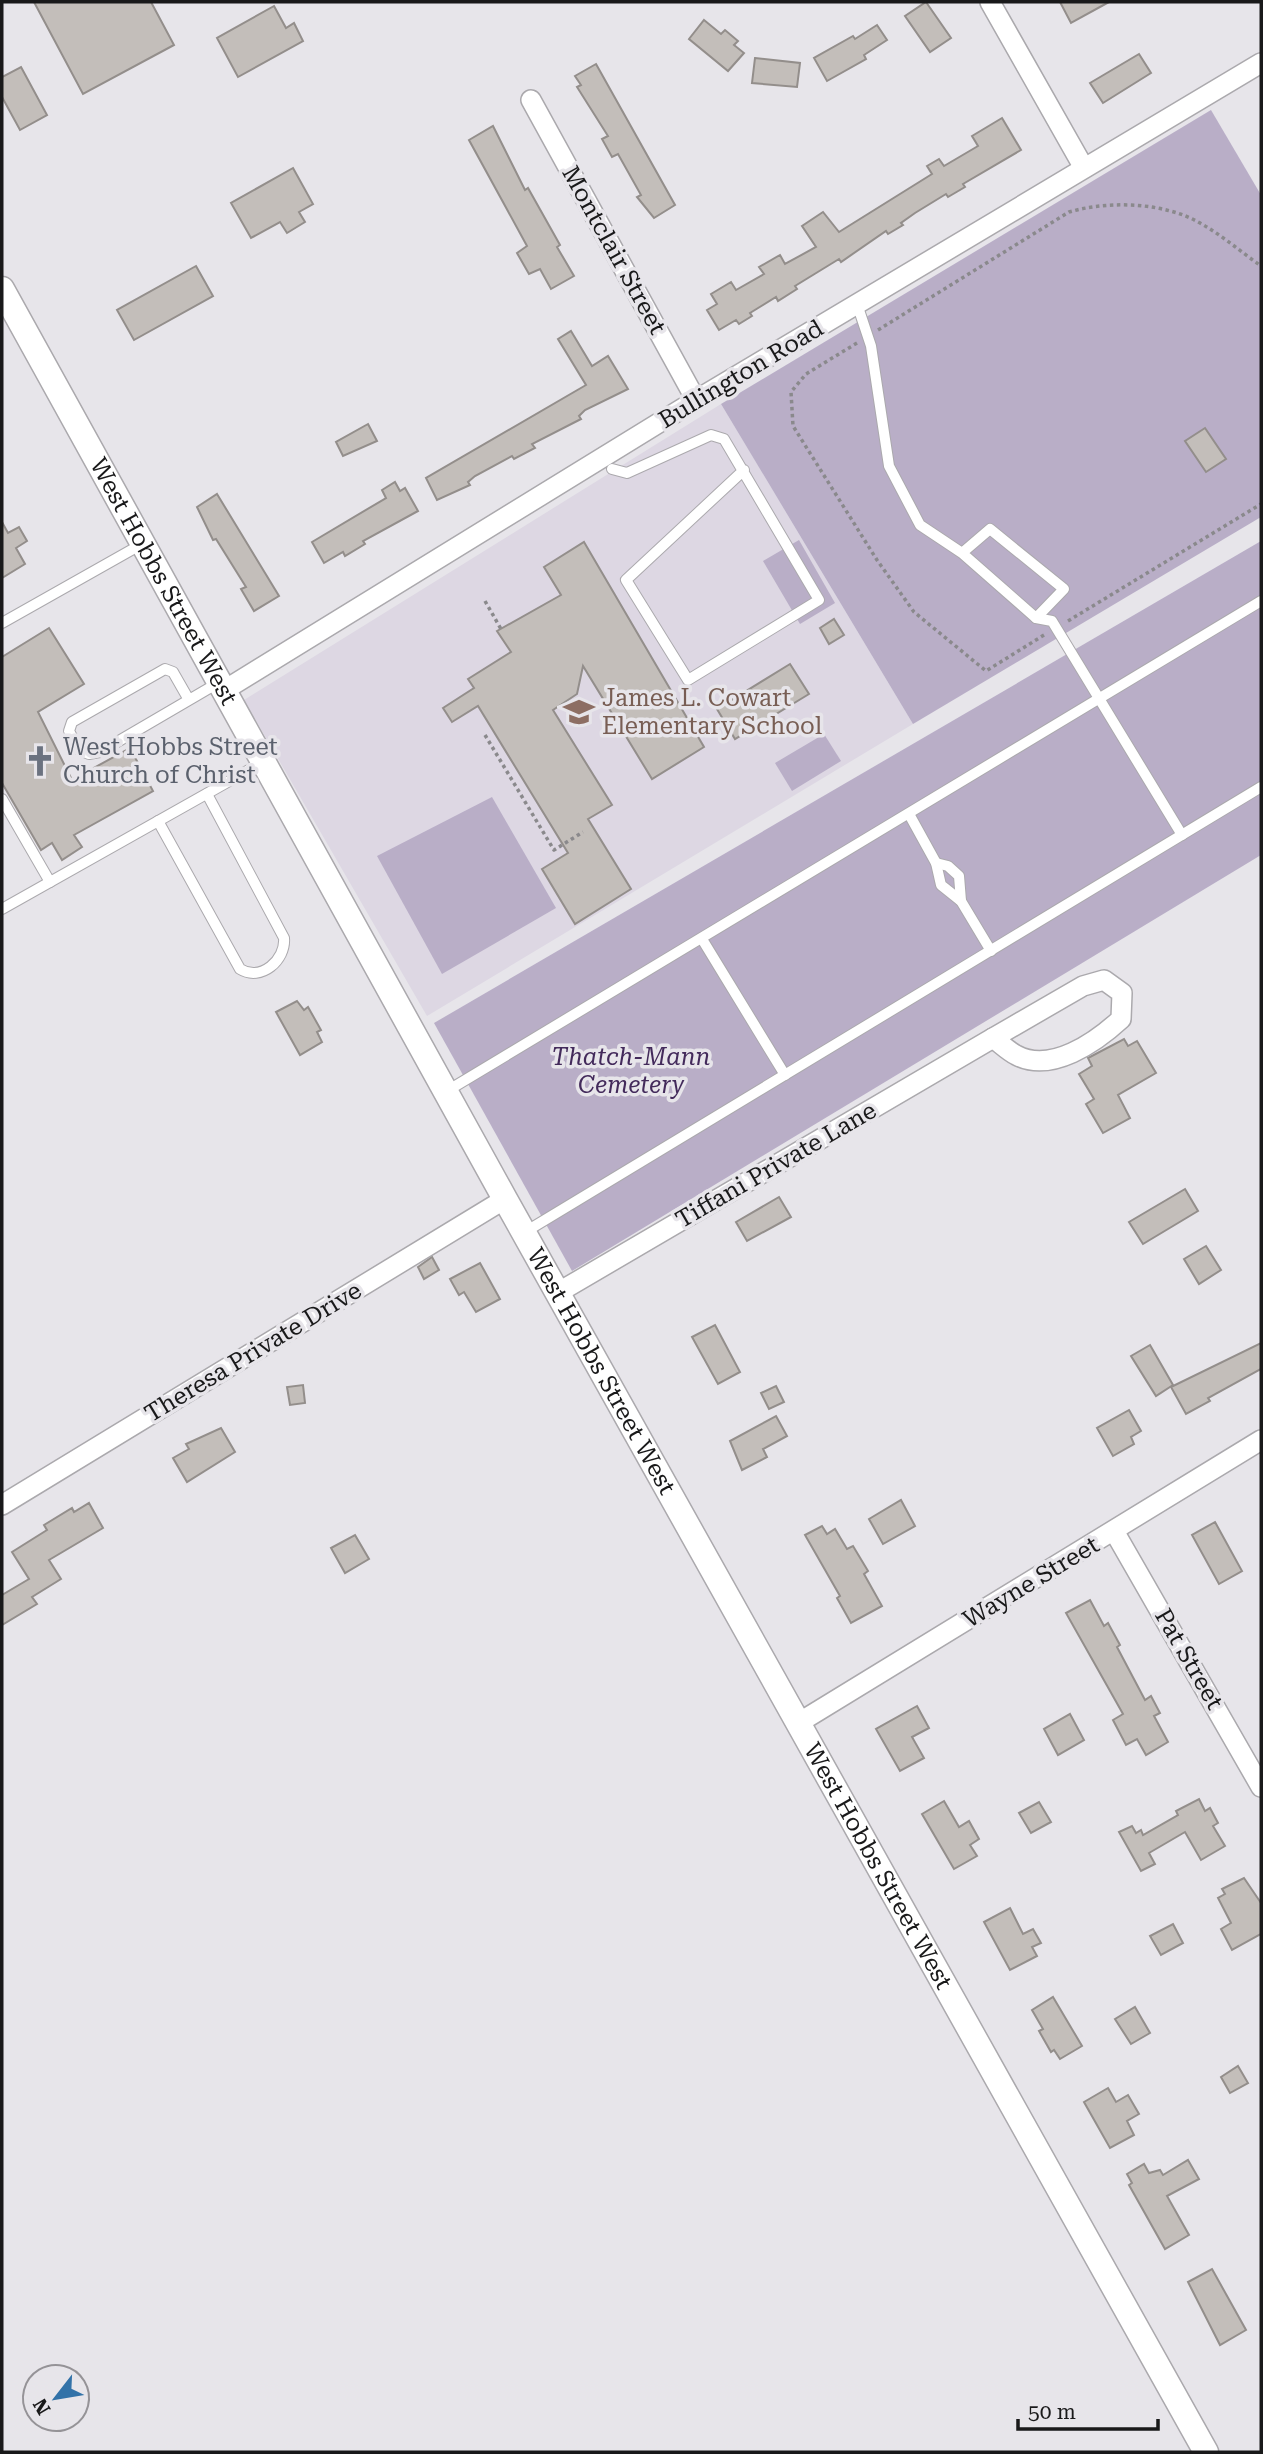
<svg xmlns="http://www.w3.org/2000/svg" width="1263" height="2454" font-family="'Roboto Serif',serif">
  <rect width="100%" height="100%" fill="#e7e5ea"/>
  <polygon fill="#ddd7e3" points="721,404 913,724 427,1016 244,700"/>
  <g fill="#b9aec7">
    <polygon points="1211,110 1261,195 1261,517 913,724 721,404"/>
    <polygon points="799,540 835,603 800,624 763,561"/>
    <polygon points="1261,541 1261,855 572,1271 434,1023"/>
    <polygon points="824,734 841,761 792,791 775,763"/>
    <polygon points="492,797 556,908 442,974 377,856"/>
  </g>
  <g fill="#c3beba" stroke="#938e8b" stroke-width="2">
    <polygon points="34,2 151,2 174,45 83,94"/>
    <polygon points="926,2 951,38 930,52 905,16"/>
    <polygon points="1060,2 1109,2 1071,23"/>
    <polygon points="274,6 286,28 294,23 303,41 238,77 217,38"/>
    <polygon points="704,20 721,34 725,30 738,41 734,45 744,53 728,71 689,39"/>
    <polygon points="877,25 887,40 864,55 866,59 827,81 814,58 853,36 855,39"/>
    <polygon points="1139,54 1151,73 1103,103 1090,83"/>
    <polygon points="755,58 800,63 797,87 752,83"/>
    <polygon points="596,64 675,205 654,218 637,197 641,195 618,154 612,157 602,139 608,136 577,87 581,85 575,76"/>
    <polygon points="21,67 47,115 20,130 2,97 2,77"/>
    <polygon points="1002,118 1021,150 963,184 965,187 948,197 946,194 915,213 901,223 903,225 888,234 886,231 841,262 839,259 795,286 797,289 778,301 776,297 750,313 752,316 739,324 736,320 719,330 707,310 717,304 711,294 731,282 736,290 764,274 759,267 780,255 785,264 816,247 802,226 823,212 839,232 932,174 927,166 939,159 944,166 978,146 972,136"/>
    <polygon points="493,126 525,190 528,188 560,245 557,247 574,276 551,289 540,269 529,274 517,253 527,246 469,140"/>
    <polygon points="293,168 313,204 299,212 305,222 287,233 280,222 251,238 231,203"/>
    <polygon points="196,266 213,296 134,340 117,310"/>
    <polygon points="571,331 592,366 608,356 628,389 585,410 579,416 581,419 532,444 535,448 514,459 512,456 475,476 468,482 470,485 437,500 426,478 586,385 558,339"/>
    <polygon points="368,424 377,441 343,456 336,442"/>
    <polygon points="1205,428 1226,459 1206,472 1185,441"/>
    <polygon points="395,482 400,491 405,488 418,511 363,541 365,544 345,556 343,552 324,563 312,542 386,498 382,490"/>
    <polygon points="217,494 279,596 254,611 241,589 246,587 216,539 213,540 197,507"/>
    <polygon points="2,522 8,533 19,527 27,541 16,548 25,564 2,578"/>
    <polygon points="584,542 704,747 652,779 583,666 577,694 553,710 612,805 588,819 631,889 575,924 542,869 568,853 478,706 452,722 443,708 474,688 468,679 511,652 497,631 561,595 544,567"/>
    <polygon points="834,619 844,635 829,644 820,628"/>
    <polygon points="49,628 84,684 38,712 72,780 130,748 153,791 74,835 82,847 62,860 52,843 41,850 2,783 2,657"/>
    <polygon points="790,664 809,694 735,739 717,709"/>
    <polygon points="297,1001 304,1010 308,1007 321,1030 317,1032 322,1042 300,1055 276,1012"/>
    <polygon points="1124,1039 1128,1046 1137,1041 1156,1073 1118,1095 1130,1118 1103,1133 1086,1104 1094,1099 1079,1074 1092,1066 1088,1058"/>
    <polygon points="1185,1189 1198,1211 1143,1244 1129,1222"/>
    <polygon points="779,1197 791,1217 747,1241 736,1222"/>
    <polygon points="1206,1246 1221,1270 1199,1284 1184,1259"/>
    <polygon points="432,1257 439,1270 424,1279 418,1267"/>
    <polygon points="480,1263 500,1299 476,1312 464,1292 459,1295 450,1279"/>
    <polygon points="715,1325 740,1372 718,1384 692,1337"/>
    <polygon points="1261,1343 1261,1369 1208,1398 1210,1401 1186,1414 1171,1387"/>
    <polygon points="1150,1345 1173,1385 1156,1396 1131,1356"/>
    <polygon points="303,1385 305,1403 290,1405 287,1387"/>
    <polygon points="776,1386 784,1402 769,1409 761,1393"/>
    <polygon points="1129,1410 1141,1431 1131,1437 1134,1444 1113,1456 1097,1428"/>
    <polygon points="776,1416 787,1436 763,1449 767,1457 742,1470 730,1441"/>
    <polygon points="221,1428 235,1452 187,1482 173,1458 189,1449 186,1444"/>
    <polygon points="901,1500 915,1526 883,1544 869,1519"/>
    <polygon points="89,1503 103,1528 49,1560 61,1579 32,1597 37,1604 2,1625 2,1595 29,1579 12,1552 47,1530 44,1525 72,1508 74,1512"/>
    <polygon points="1215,1522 1242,1571 1219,1584 1192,1535"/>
    <polygon points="822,1526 827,1534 835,1529 847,1549 853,1546 868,1571 864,1574 882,1606 851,1623 837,1598 840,1596 805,1535"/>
    <polygon points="355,1535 369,1559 345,1573 331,1548"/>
    <polygon points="1090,1600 1104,1626 1108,1623 1120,1645 1117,1647 1145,1700 1151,1696 1160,1713 1154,1716 1168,1742 1146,1755 1137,1739 1126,1745 1113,1720 1123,1714 1066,1613"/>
    <polygon points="917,1706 929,1728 912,1737 924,1758 900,1771 876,1729"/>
    <polygon points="1070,1714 1084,1740 1058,1755 1044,1729"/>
    <polygon points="1199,1799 1205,1811 1210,1808 1218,1823 1213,1826 1225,1846 1201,1860 1185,1832 1149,1853 1155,1864 1141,1871 1119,1832 1132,1826 1136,1833 1141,1830 1143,1835 1178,1815 1176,1811"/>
    <polygon points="944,1801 959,1827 969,1821 979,1839 970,1845 977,1856 954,1869 922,1814"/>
    <polygon points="1039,1802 1051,1822 1031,1833 1019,1813"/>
    <polygon points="1244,1878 1261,1903 1261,1934 1232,1950 1221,1929 1231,1923 1218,1898 1225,1894 1222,1889"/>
    <polygon points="1010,1908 1023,1934 1033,1929 1041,1943 1032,1947 1037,1956 1010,1970 984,1922"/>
    <polygon points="1173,1924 1183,1943 1161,1955 1150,1936"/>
    <polygon points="1053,1997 1082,2046 1060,2059 1054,2050 1051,2052 1039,2031 1043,2029 1032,2010"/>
    <polygon points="1135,2007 1150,2033 1131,2044 1115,2019"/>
    <polygon points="1238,2066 1248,2083 1230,2093 1221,2077"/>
    <polygon points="1108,2088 1116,2102 1128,2095 1139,2114 1127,2121 1134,2135 1110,2148 1084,2102"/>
    <polygon points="1188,2160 1199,2179 1167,2196 1189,2235 1165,2249 1129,2185 1132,2183 1127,2174 1144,2164 1149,2173 1160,2170 1163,2175"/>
    <polygon points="1212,2269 1246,2330 1220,2345 1188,2282"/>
  </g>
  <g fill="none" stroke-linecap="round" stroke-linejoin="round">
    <defs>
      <g id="service">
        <polyline points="857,304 871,346 889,466 920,525 962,553 1036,618 1064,589 990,529 962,553"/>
        <polyline points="612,469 627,473 711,435 724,439 819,600 688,680 626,580 744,470"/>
        <polyline points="1036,618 1052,621 1182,835"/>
        <polyline points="2,623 142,544"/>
        <polyline points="189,700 173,672 165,669 72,722 69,731 79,750 89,754 100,752 218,683"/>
        <polyline points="2,799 50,882"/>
        <polyline points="909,814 936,863 941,885 961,901 991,951"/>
        <path d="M 158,821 L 240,969 C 261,982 286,960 284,938 L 207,794"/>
        <polyline points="936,863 948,866 959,876 961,901"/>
        <polyline points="2,909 263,762"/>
        <polyline points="702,939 785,1075"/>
        <polyline points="447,1091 1261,601"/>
        <polyline points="525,1232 1261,787"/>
      </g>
      <g id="minor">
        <polyline points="990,2 1084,168"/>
        <polyline points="531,100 696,400"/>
        <polyline points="223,691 696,400 1261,63"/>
        <path d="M 1104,980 L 1122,993 L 1121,1019 C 1096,1042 1051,1074 1016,1055 C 1008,1051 1000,1043 993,1038 L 1083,986 Z"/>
        <polyline points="559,1292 993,1038"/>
        <polyline points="2,1505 505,1199"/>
        <polyline points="1114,1531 1261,1787"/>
        <polyline points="800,1722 1261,1440"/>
      </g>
      <g id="tertiary">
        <path id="s1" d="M 2,289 L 505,1199 L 1206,2452"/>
      </g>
    </defs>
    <use href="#service" stroke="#aba9ad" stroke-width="12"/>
    <use href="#minor" stroke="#aba9ad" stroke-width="22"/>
    <use href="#tertiary" stroke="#aba9ad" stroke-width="27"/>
    <g stroke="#8a898c" stroke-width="3.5" stroke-dasharray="3.5 3.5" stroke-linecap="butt">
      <path d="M 878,330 L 1069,212 C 1104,202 1148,202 1183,215 C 1210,225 1237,249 1261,266"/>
      <polyline points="857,343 806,374 791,392 793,426 877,560 914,612 986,671 1044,635"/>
      <polyline points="485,601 501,629"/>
      <polyline points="1068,621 1261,504"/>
      <polyline points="485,735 554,850 583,832"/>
    </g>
    <use href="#service" stroke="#fff" stroke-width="10"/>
    <use href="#minor" stroke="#fff" stroke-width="19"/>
    <use href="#tertiary" stroke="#fff" stroke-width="24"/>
  </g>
  <defs>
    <symbol id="school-bare" viewBox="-9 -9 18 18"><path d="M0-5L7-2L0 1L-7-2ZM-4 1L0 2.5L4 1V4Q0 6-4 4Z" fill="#8d6e63" stroke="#e7e5ea" stroke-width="2.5" paint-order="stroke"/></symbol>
    <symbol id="church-bare" viewBox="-9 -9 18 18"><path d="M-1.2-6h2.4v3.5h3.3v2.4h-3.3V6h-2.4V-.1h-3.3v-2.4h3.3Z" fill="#6b7280" stroke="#e7e5ea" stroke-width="2.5" paint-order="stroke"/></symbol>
  </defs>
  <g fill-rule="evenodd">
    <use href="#school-bare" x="557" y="690" width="44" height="44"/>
    <use href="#church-bare" x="18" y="739" width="44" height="44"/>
  </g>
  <g text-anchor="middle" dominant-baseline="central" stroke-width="7" stroke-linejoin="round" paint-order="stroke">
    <g font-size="24" fill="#19191a" stroke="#e7e5ea">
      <text transform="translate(614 250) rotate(61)">Montclair Street</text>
      <text transform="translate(741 374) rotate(-31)">Bullington Road</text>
      <text stroke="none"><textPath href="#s1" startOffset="334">West Hobbs Street West</textPath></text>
      <text transform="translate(776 1165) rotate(-30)">Tiffani Private Lane</text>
      <text transform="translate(253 1352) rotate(-31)">Theresa Private Drive</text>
      <text stroke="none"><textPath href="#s1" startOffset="1237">West Hobbs Street West</textPath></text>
      <text transform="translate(1031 1582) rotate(-31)">Wayne Street</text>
      <text transform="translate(1189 1659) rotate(60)">Pat Street</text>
      <text stroke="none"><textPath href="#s1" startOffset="1804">West Hobbs Street West</textPath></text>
    </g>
    <g font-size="24" fill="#785e54" stroke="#e7e5ea" text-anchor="start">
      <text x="602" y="698">James L. Cowart<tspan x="602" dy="28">Elementary School</tspan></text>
    </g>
    <g font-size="24" fill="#5b616d" stroke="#e7e5ea" text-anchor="start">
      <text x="63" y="747">West Hobbs Street<tspan x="63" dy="28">Church of Christ</tspan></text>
    </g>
    <g font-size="24" font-style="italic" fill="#432a5b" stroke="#e7e5ea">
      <text x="631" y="1057">Thatch-Mann<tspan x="631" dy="28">Cemetery</tspan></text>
    </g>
  </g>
  <rect width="1263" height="2454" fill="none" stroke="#19191a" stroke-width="7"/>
  <g transform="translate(56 2398) rotate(239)"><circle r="33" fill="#e7e5ea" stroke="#959397" stroke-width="2"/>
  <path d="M0-5L12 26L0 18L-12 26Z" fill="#3272a8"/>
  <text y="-10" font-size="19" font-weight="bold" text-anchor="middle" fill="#19191a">N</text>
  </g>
  <path d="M1018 2419v10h140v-10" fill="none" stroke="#19191a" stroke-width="3.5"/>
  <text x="1028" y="2419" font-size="21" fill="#19191a" stroke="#e7e5ea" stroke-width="5" paint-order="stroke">50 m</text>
</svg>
